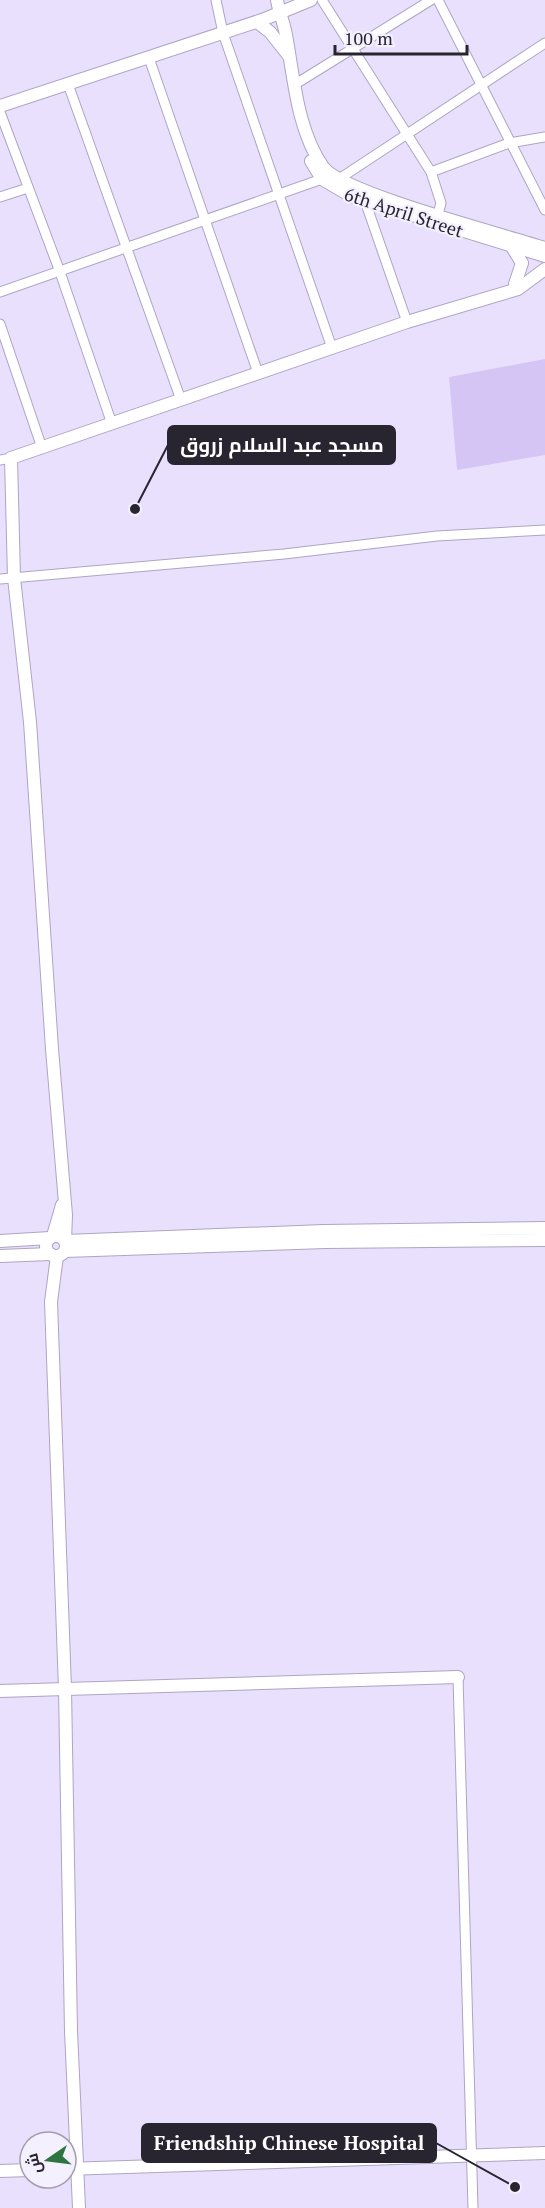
<svg xmlns="http://www.w3.org/2000/svg" width="545" height="2208" font-family="'PT Serif',Cairo,serif">
  <rect width="100%" height="100%" fill="#e9e0fe"/>
  <polygon fill="#d4c5f4" points="545,359 545,455 457,470 449,377"/>
  <g fill="none" stroke-linecap="round" stroke-linejoin="round">
    <defs>
      <g id="minor">
        <polyline points="216,0 223,33 332,348"/>
        <polyline points="322,0 431,172 441,203 436,222"/>
        <polyline points="438,0 545,210"/>
        <polyline points="149,58 258,373"/>
        <polyline points="68,84 181,400"/>
        <polyline points="294,85 431,0"/>
        <polyline points="0,112 60,272 112,424"/>
        <polyline points="431,172 509,143 545,137"/>
        <polyline points="339,179 545,43"/>
        <polyline points="0,197 28,188"/>
        <polyline points="365,201 407,322"/>
        <polyline points="0,292 322,179"/>
        <polyline points="0,324 42,448"/>
        <polyline points="0,460 11,458"/>
        <polyline points="0,579 284,554 437,536 545,530"/>
        <polyline points="458,1677 473,2208"/>
      </g>
      <g id="tertiary">
        <path d="M 277,0 C 279,12 284,23 286,35 C 294,78 297,130 323,167 C 342,193 505,235 545,248"/>
        <polyline points="257,22 270,32 289,56"/>
        <polyline points="0,106 262,20 311,0"/>
        <polyline points="311,161 322,179 351,196 545,256"/>
        <polyline points="512,247 522,263 515,284"/>
        <circle cx="56" cy="1246" r="10"/>
        <polyline points="53,1236 62,1205"/>
        <polyline points="65,1240 66,1215 52,1049 30,722 14,578 11,458 407,322 518,289 545,269"/>
        <polyline points="0,1241 50,1238"/>
        <polyline points="65,1241 324,1231 545,1228"/>
        <polyline points="65,1251 325,1242 545,1240"/>
        <polyline points="0,1256 50,1254"/>
        <polyline points="57,1256 51,1302 65,1689 71,2031 79,2208"/>
        <polyline points="0,1691 458,1677"/>
        <polyline points="66,2169 545,2153"/>
        <polyline points="0,2171 30,2170"/>
      </g>
    </defs>
    <use href="#minor" stroke="#aea5c2" stroke-width="11"/>
    <use href="#tertiary" stroke="#aea5c2" stroke-width="14"/>
    <use href="#minor" stroke="#fff" stroke-width="9"/>
    <use href="#tertiary" stroke="#fff" stroke-width="12"/>
  </g>
  <g text-anchor="middle" dominant-baseline="central" stroke-width="4.5" stroke-linejoin="round" paint-order="stroke">
    <g font-size="18" fill="#282430" stroke="#f4f0fd">
      <text transform="translate(404 212) rotate(18)">6th April Street</text>
    </g>
  </g>
  <path fill="none" stroke="#282430" stroke-width="2" d="M135 509L168 445M515 2187L436 2143"/>
  <g fill="#282430" stroke="#f4f0fd" stroke-width="2">
    <circle cx="135" cy="509" r="6"/>
    <circle cx="515" cy="2187" r="6"/>
  </g>
  <g fill="#282430" stroke="#282430" stroke-width="2">
    <rect x="168" y="426" width="227" height="38" rx="6"/>
    <rect x="142" y="2124" width="294" height="38" rx="6"/>
  </g>
  <g font-size="20" text-anchor="middle" font-weight="bold" fill="#fff">
    <text x="282" y="452">مسجد عبد السلام زروق</text>
    <text x="289" y="2150">Friendship Chinese Hospital</text>
  </g>
  <g transform="translate(48 2160) rotate(256)"><circle r="28" fill="#f4f0fd" stroke="#a29eab" stroke-width="1.5"/>
  <path d="M0-4.5L10 22L0 15L-10 22Z" fill="#2e7440"/>
  <text y="-9" font-size="16" font-weight="bold" text-anchor="middle" fill="#282430">ش</text>
  </g>
  <path d="M335 45v9h132v-9" fill="none" stroke="#282430" stroke-width="3"/>
  <text x="344" y="45" font-size="18" fill="#282430" stroke="#f4f0fd" stroke-width="4.5" paint-order="stroke">100 m</text>
</svg>
